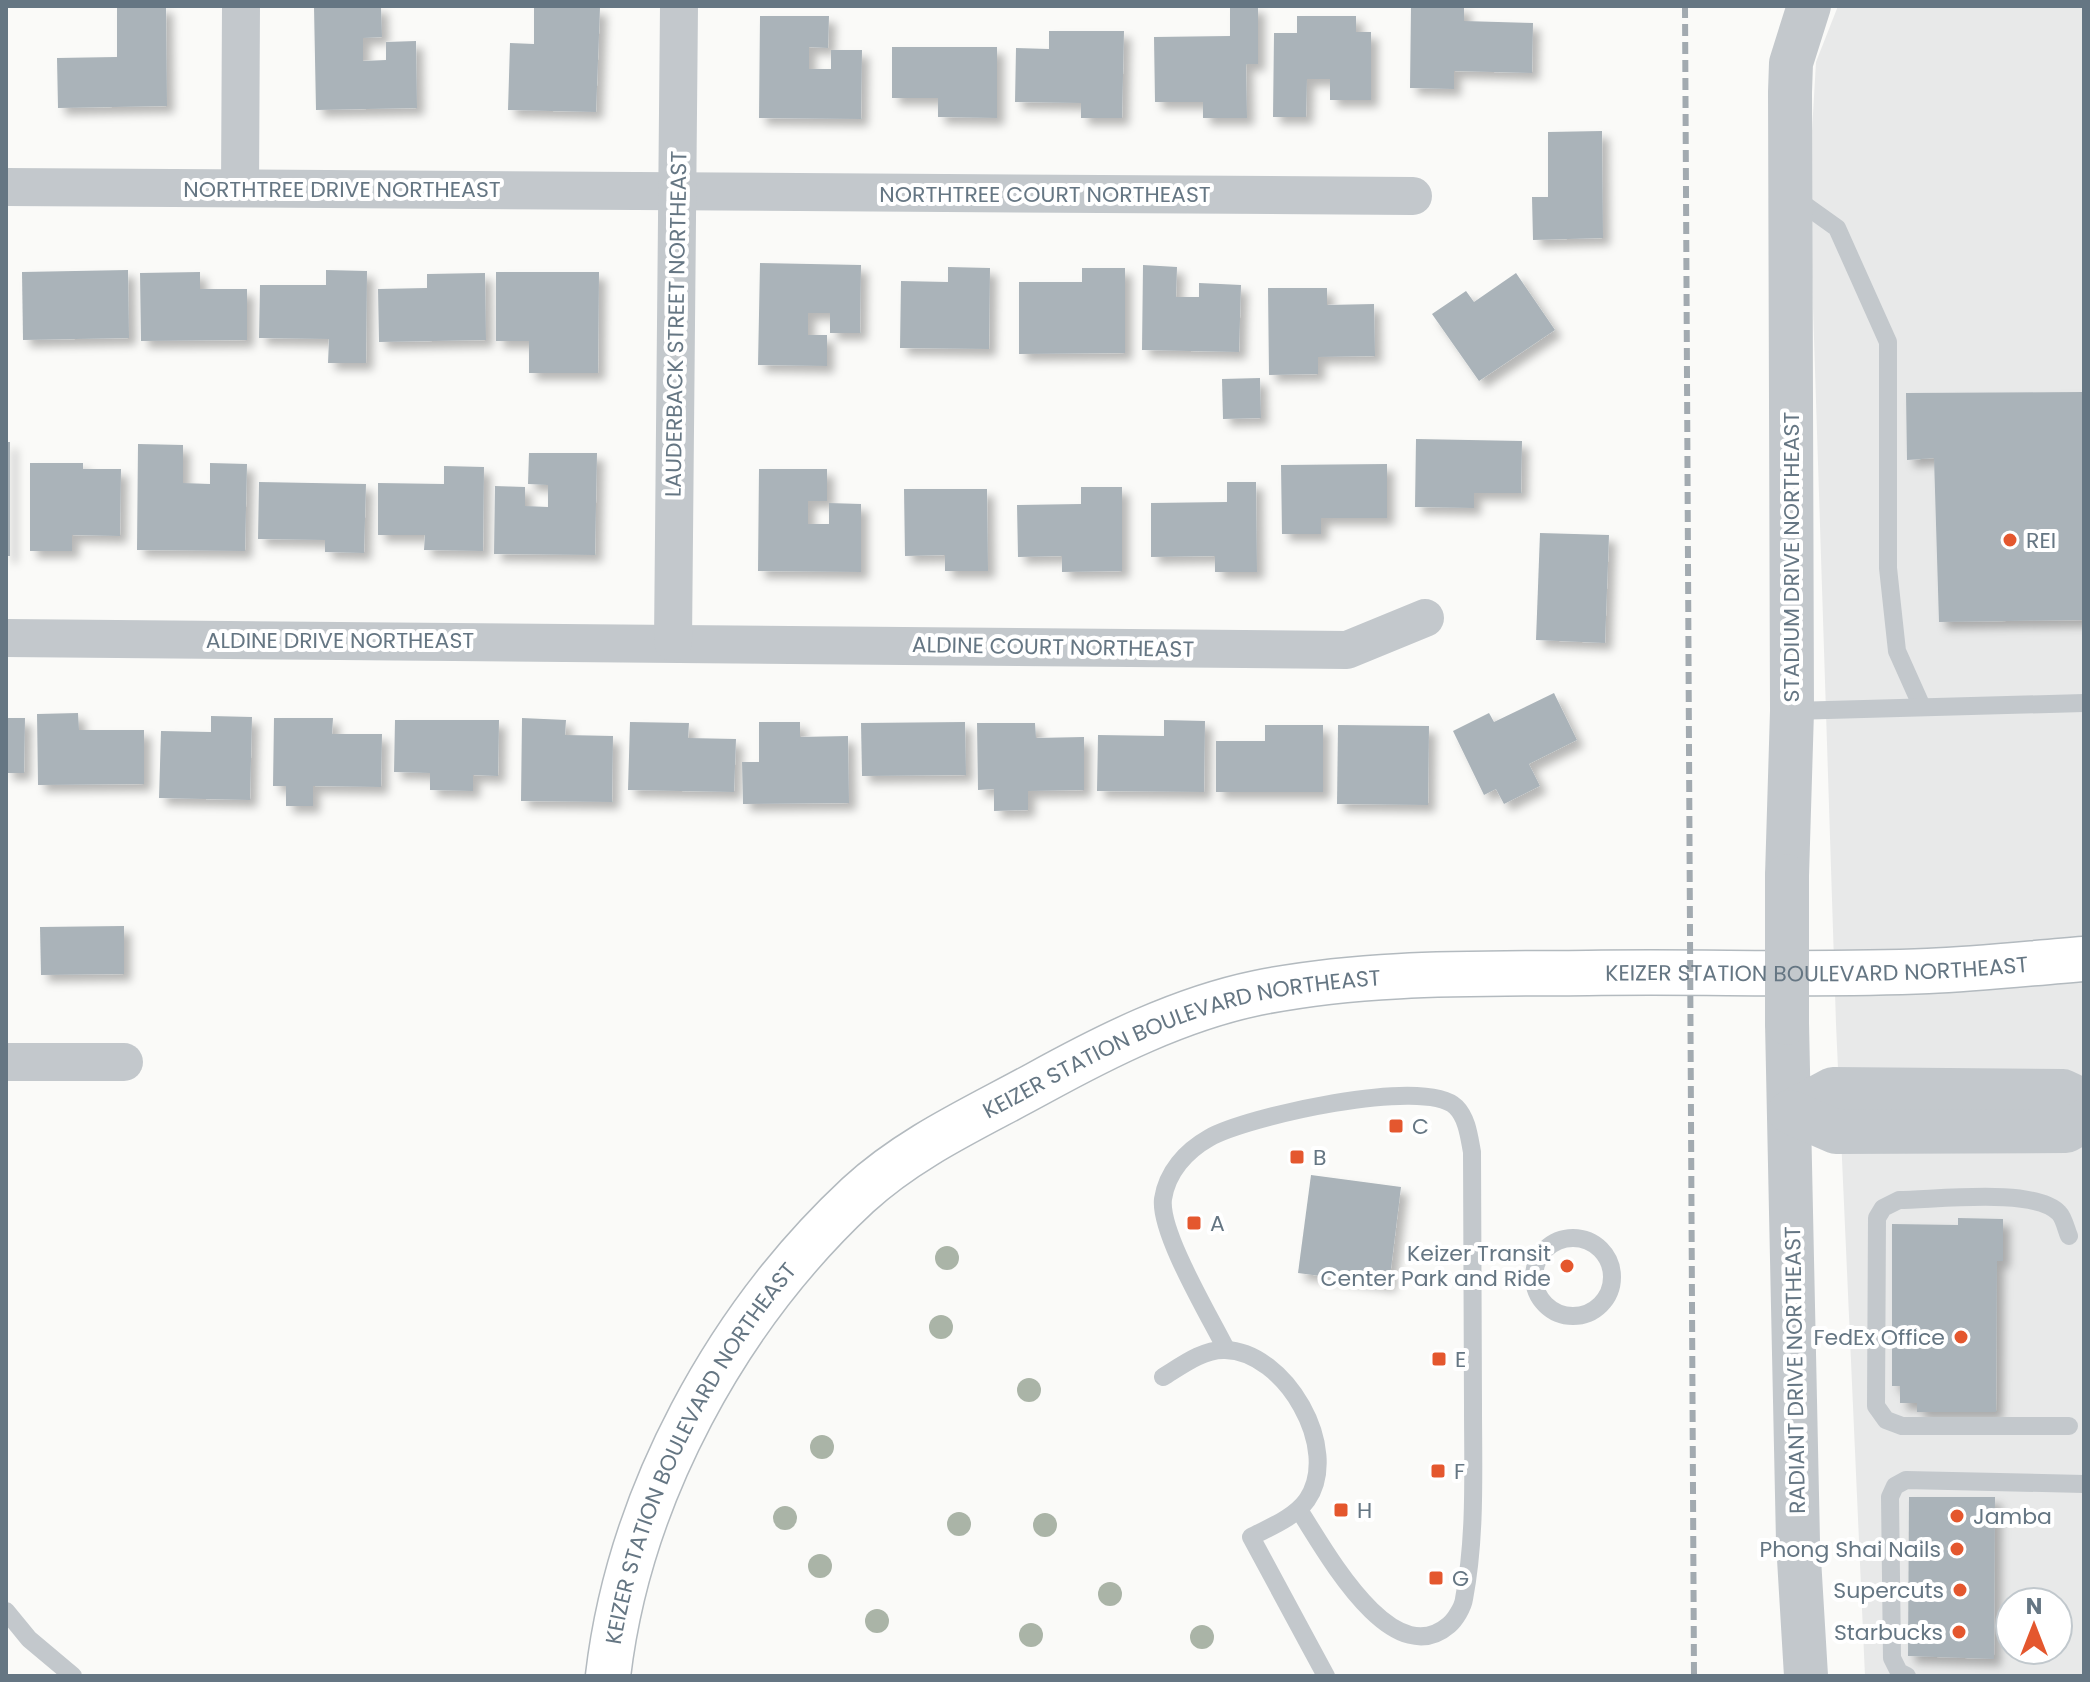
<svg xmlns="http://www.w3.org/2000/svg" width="2090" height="1682" font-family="Poppins,sans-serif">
  <defs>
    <filter id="shadow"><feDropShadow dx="7" dy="7" stdDeviation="4" flood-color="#0004"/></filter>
  </defs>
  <rect width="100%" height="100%" fill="#fafaf8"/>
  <path fill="#e8e9e9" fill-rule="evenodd" d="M 1838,6 L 2084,6 L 2084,1676 L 1865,1676 L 1836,1024 L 1809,183 L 1816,62 ZM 2010,1602 L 2058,1602 L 2058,1650 L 2010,1650 Z"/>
  <g fill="#aab3b9" filter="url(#shadow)">
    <polygon points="166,6 167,106 58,108 57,58 117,57 117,7"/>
    <polygon points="381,6 382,37 363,38 363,61 386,60 386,42 416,41 417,108 316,110 314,7"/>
    <polygon points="534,6 600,8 596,112 508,110 510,43 534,44"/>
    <polygon points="1230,6 1258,6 1258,64 1246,64 1247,118 1203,118 1203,102 1155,102 1154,37 1230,36"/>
    <polygon points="1411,6 1464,6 1464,21 1533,23 1532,73 1454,71 1454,89 1410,88"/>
    <polygon points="760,16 829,16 828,48 809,47 809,69 831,69 831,50 862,50 861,119 759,118"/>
    <polygon points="1297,16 1356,16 1356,32 1371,32 1371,100 1330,100 1330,79 1307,79 1306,117 1273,117 1274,33 1297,33"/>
    <polygon points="1049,31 1124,31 1122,118 1081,118 1081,103 1015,102 1016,48 1049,49"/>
    <polygon points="892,47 997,47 997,118 938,117 938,98 892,98"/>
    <polygon points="1602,131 1603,238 1533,240 1532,197 1548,197 1548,132"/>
    <polygon points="760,263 861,265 860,333 830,333 830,313 808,313 808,335 827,335 827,366 758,365"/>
    <polygon points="1143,265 1177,267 1176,297 1199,297 1199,283 1241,285 1239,352 1142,350"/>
    <polygon points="948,267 990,268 989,349 900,348 901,281 948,282"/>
    <polygon points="1082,268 1125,268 1125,353 1019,354 1019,282 1082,282"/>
    <polygon points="128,270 129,338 23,340 22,272"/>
    <polygon points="326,270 367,271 366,363 328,363 329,339 259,338 260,285 326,285"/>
    <polygon points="200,272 200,289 247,289 247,340 141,341 140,273"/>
    <polygon points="496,272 599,272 598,373 529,373 529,341 496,341"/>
    <polygon points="485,273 486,340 379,342 378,289 427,288 427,274"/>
    <polygon points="1516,273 1555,330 1479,381 1432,314 1466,291 1474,302"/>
    <polygon points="1268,288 1327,288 1327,305 1374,304 1375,356 1318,357 1318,374 1269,375"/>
    <polygon points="1260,378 1261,418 1223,419 1222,379"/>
    <polygon points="2084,392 2084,620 1939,622 1934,458 1907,460 1906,393"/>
    <polygon points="1416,439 1522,441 1521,493 1474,493 1474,508 1415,507"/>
    <rect x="6" y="442" width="4" height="114"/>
    <polygon points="138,444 183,445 183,483 210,484 210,463 247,464 245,551 137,550"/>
    <polygon points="529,453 597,453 595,555 494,554 495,486 525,487 525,506 548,507 548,485 528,484"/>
    <polygon points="30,463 83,463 83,469 121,469 120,536 72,535 72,551 30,551"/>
    <polygon points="1387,464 1387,518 1321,518 1321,534 1282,534 1281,465"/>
    <polygon points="444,466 484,467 483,551 424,550 425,535 378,535 378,483 444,484"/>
    <polygon points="759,469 827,469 827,501 808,501 808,524 829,524 829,503 861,504 861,572 758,571"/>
    <polygon points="259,482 366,484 364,553 325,552 325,540 258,539"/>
    <polygon points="1227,482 1256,482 1257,572 1215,572 1215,556 1151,557 1151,503 1227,502"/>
    <polygon points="1081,487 1122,487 1122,571 1062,572 1062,556 1018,557 1017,505 1081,504"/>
    <polygon points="904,489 987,489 988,571 945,571 945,555 905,556"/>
    <polygon points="1540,533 1609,535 1605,643 1536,640"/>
    <polygon points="1554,693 1577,740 1529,764 1540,786 1504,804 1496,789 1484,795 1453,731 1489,713 1494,722"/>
    <polygon points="78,713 79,730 144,730 144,784 38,785 37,714"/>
    <polygon points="211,716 252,717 250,800 159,798 161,731 211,732"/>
    <polygon points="6,718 25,718 24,773 6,773"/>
    <polygon points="274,718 333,718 332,734 382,734 381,787 313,786 313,806 286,806 286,786 273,786"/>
    <polygon points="522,718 566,720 565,735 613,736 612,802 521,801"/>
    <polygon points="395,720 499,720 498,776 473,775 473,791 430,790 430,773 394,772"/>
    <polygon points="1164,720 1205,721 1204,792 1097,791 1098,735 1164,736"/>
    <polygon points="630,722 689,723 688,738 736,739 734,792 628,790"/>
    <polygon points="759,722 800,722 800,737 848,736 849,803 743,804 742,762 759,762"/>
    <polygon points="965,722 966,775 862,776 861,723"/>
    <polygon points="977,723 1035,723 1036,738 1084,737 1084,790 1028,791 1028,810 994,811 994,789 978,790"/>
    <polygon points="1265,725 1323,725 1323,792 1216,792 1216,741 1265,741"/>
    <polygon points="1338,725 1429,726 1428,805 1337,804"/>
    <polygon points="124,926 124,974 41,975 40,927"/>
    <polygon points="1311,1175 1401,1187 1389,1285 1298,1273"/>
    <polygon points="1958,1218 2003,1219 2003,1261 1997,1261 1996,1412 1917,1412 1917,1403 1900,1403 1900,1386 1892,1386 1892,1224 1958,1225"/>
    <polygon points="1909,1497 1995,1497 1994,1659 1908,1656"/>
  </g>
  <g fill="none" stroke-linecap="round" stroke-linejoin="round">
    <defs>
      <g id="secondary">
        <path id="s1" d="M 608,1676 C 629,1497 726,1318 858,1195 C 910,1147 975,1118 1037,1084 C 1106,1046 1180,1009 1257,993 C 1365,971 1478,974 1588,973 C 1701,971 1815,976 1928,971 C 1980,969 2032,963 2084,959"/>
      </g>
    </defs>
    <use href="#secondary" stroke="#b3babf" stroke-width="47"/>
    <g stroke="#c3c8cc" stroke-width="18">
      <polyline points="1795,198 1837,228 1888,342 1888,568 1897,651 1922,707"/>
      <polyline points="1792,711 2084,703"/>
      <path d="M 2069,1236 C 2066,1229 2064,1218 2059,1213 C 2035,1187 1935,1200 1899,1200 L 1883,1208 L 1877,1218 L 1876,1406 L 1886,1420 L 1902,1426 L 2069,1426"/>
      <circle cx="1573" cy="1277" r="39"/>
      <path d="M 1226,1349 C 1210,1317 1159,1232 1163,1199 C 1167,1172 1186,1151 1209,1138 C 1245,1117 1425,1076 1456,1107 C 1467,1118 1469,1136 1472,1152 C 1472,1236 1473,1321 1473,1406 C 1473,1470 1476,1536 1464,1599 C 1463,1607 1455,1620 1449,1625 C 1391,1675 1323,1546 1299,1510"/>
      <path d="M 1163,1377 C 1181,1366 1203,1349 1225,1350 C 1285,1351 1342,1449 1307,1500 C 1294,1518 1270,1527 1251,1537 L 1326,1676"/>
      <polyline points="6,1611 29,1639 73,1676"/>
      <polyline points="1907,1676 1899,1672 1892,1658 1890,1497 1895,1486 1906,1480 2084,1484"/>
    </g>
    <g stroke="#c3c8cc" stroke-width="38">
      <polyline points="6,187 1413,196"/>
      <polyline points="240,188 241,6"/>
      <polyline points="6,638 1347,650 1425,618"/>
      <polyline points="673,642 679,6"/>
      <polyline points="6,1062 124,1062"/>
    </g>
    <g stroke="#c3c8cc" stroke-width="44">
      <polyline points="1787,876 1792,711 1790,92 1791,63 1809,6"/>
      <polyline points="1787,1023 1798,1542 1806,1676"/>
      <polyline points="1790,1112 1833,1089 2063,1091 2084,1101"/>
      <polyline points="1790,1112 1836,1132 2066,1131 2084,1121"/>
    </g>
    <use href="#secondary" stroke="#fff" stroke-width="44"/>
    <polyline stroke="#a2aab0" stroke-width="6" stroke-dasharray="12 6" stroke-linecap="butt" points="1685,6 1694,1676"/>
    <polyline stroke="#c3c8cc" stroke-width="44" points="1787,876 1787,1023"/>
  </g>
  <g fill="#aab4a7">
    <circle cx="947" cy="1258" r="12"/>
    <circle cx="941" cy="1327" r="12"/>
    <circle cx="1029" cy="1390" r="12"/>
    <circle cx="822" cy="1447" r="12"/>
    <circle cx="785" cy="1518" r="12"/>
    <circle cx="959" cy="1524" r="12"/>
    <circle cx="1045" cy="1525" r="12"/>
    <circle cx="820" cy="1566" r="12"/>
    <circle cx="1110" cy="1594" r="12"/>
    <circle cx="877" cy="1621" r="12"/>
    <circle cx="1031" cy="1635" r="12"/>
    <circle cx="1202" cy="1637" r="12"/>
  </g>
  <g fill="#e4572e" stroke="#fff" stroke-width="3">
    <circle cx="2010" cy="540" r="8"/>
    <rect x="1388" y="1118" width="16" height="16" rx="4"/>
    <rect x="1289" y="1149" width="16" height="16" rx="4"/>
    <rect x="1186" y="1215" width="16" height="16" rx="4"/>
    <circle cx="1567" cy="1266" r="8"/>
    <circle cx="1961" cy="1337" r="8"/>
    <rect x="1431" y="1351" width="16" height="16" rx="4"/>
    <rect x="1430" y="1463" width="16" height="16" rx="4"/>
    <rect x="1333" y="1502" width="16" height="16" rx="4"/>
    <circle cx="1957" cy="1516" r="8"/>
    <circle cx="1957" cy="1549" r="8"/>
    <rect x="1428" y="1570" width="16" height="16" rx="4"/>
    <circle cx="1960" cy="1590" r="8"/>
    <circle cx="1959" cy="1632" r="8"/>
  </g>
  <g text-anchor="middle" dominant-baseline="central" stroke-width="8" stroke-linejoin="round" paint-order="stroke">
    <g font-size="22" fill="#657683" stroke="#fff">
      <text x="342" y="189">NORTHTREE DRIVE NORTHEAST</text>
      <text x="1045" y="194">NORTHTREE COURT NORTHEAST</text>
      <text transform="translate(676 324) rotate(-89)">LAUDERBACK STREET NORTHEAST</text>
      <text transform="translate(1791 557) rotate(-90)">STADIUM DRIVE NORTHEAST</text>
      <text x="340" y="640">ALDINE DRIVE NORTHEAST</text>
      <text transform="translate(1053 647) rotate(1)">ALDINE COURT NORTHEAST</text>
      <text stroke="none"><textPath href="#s1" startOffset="1564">KEIZER STATION BOULEVARD NORTHEAST</textPath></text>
      <text stroke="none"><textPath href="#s1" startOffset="916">KEIZER STATION BOULEVARD NORTHEAST</textPath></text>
      <text transform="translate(1795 1370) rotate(-91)">RADIANT DRIVE NORTHEAST</text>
      <text stroke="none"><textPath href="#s1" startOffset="244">KEIZER STATION BOULEVARD NORTHEAST</textPath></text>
    </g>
    <g font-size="22" fill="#657683" stroke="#fff" text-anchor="start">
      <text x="2026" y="540">REI</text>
      <text x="1412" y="1126">C</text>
      <text x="1313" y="1157">B</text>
      <text x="1210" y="1223">A</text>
      <text x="1551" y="1253" text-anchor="end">Keizer Transit<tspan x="1551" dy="25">Center Park and Ride</tspan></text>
      <text x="1945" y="1337" text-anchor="end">FedEx Office</text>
      <text x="1455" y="1359">E</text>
      <text x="1454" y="1471">F</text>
      <text x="1357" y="1510">H</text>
      <text x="1973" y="1516">Jamba</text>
      <text x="1941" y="1549" text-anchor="end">Phong Shai Nails</text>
      <text x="1452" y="1578">G</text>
      <text x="1944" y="1590" text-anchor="end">Supercuts</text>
      <text x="1943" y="1632" text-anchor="end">Starbucks</text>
    </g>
  </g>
  <rect width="2090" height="1682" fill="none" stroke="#657683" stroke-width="16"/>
  <g transform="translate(2034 1626)"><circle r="38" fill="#ffffff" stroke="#c1c8cd" stroke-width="2"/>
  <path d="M0-6L14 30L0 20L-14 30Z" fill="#e4572e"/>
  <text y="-12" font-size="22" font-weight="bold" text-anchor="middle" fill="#657683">N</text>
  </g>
</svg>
